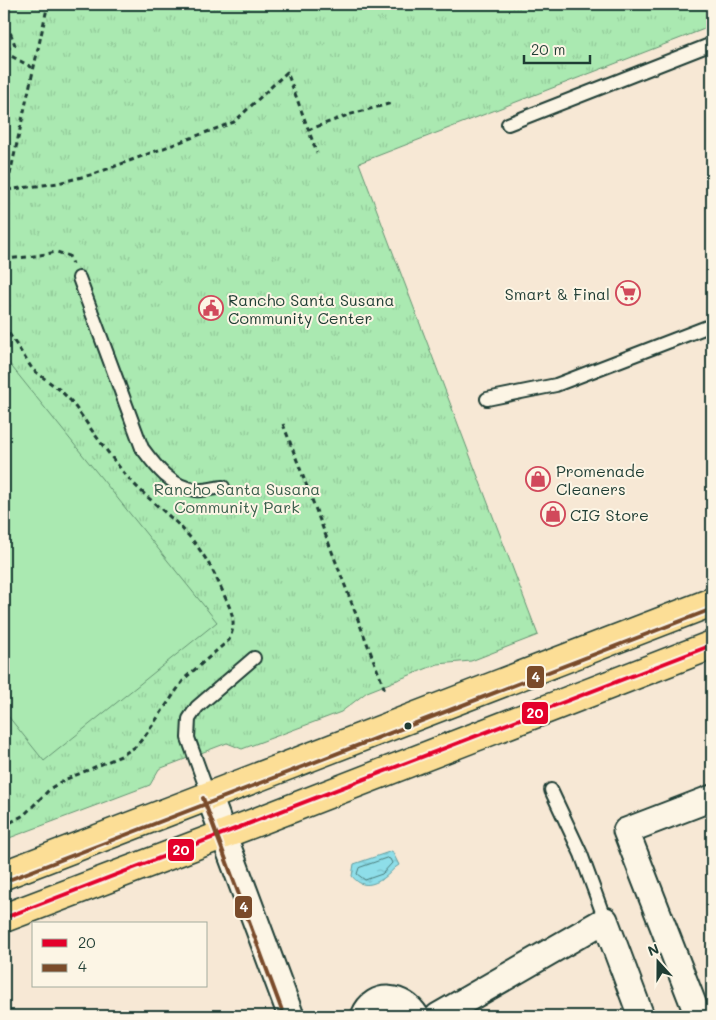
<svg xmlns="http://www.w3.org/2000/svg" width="716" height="1020" font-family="Mali,sans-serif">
  <defs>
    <pattern id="grass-tufts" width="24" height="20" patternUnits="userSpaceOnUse" patternTransform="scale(1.25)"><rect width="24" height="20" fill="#aae9b1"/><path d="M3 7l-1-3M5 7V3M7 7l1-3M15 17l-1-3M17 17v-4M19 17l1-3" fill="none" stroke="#92c999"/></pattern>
    <pattern id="water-ripples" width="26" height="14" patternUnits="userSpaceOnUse" patternTransform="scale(1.25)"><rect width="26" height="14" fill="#8edee9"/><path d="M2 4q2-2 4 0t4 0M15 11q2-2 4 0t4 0" fill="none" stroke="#7abfc8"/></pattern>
  </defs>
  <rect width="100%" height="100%" fill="#f7e8d5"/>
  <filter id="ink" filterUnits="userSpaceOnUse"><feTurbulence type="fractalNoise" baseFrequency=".02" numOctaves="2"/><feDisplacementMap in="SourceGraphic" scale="10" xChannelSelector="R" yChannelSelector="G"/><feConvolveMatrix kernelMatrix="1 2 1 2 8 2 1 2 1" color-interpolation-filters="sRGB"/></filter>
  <g filter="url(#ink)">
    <polygon fill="url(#grass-tufts)" stroke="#649372" points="4,4 712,4 712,26 359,163 538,635 471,661 438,664 367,692 341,712 242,749 227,743 159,769 150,785 4,840"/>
    <polygon fill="#aae9b1" stroke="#649372" points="4,357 217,622 44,761 4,711"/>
    <path fill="url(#water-ripples)" stroke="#629ea1" d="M 392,851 L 399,865 C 393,868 389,875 384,878 C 372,886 361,888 352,876 L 354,864 Z"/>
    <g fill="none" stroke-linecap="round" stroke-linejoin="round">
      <polygon stroke="#4b7d7c" stroke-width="1" points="387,858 390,859 392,863 382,874 365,880 357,874 359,868"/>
      <defs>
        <g id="lane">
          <polyline points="508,124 712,44"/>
          <path d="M 79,278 L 142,448 C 156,467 171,487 196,490 C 204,491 214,488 223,487"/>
          <polyline points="487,399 556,385 712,325"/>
          <polyline points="551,790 581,854 605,920"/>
          <polyline points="209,796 188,738 189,719 197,707 254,658"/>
        </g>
        <g id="street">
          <polyline points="209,796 291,1016"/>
          <path d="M 364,1016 C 374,991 404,996 416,1016"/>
          <polyline points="438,1016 605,920 641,1016"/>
          <polyline points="698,1016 626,831 712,798"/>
        </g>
        <g id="primary">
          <polyline points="4,875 712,602"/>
          <polyline points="4,918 259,821 712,645"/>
        </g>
      </defs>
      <use href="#lane" stroke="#1f3d34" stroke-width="16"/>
      <use href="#street" stroke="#1f3d34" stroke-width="29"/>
      <use href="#primary" stroke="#1f3d34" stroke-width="31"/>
      <g stroke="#1f3d34" stroke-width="3" stroke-dasharray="5 4" stroke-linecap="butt">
        <polyline points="4,16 15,45 4,50"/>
        <polyline points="4,52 33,68"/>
        <polyline points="308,130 348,115 392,103"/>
        <polyline points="7,190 58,183 94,174 234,122 287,72 317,153"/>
        <polyline points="4,201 48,4"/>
        <polyline points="4,259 28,257 57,252 69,256 72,264"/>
        <path d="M 4,326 L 33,370 L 60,390 L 71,401 C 89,426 106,451 125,474 C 144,497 169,513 188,535 C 204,553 216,575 225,597 C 232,612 237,623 229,640 L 185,678 L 145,736 L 135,747 L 121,756 L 62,781 L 51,788 L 24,815 L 4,826"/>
        <polyline points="283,424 385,690"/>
      </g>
      <use href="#lane" stroke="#fcf5e5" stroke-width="12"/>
      <use href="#street" stroke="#fcf5e5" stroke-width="25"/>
      <use href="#primary" stroke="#fcde96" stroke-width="28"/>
      <defs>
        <polyline id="bus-1" points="4,918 712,645"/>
        <g id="bus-2">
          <polyline points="203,798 284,1016"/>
          <polyline points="6,881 712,609"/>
        </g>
      </defs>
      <use href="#bus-1" stroke="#fcf5e5" stroke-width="8"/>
      <use href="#bus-2" stroke="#fcf5e5" stroke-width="8"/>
      <use href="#bus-1" stroke="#e4002b" stroke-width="4"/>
      <use href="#bus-2" stroke="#7a4b2a" stroke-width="4"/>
    </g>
  </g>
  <defs>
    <symbol id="supermarket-ring" viewBox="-11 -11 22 22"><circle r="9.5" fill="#fcf5e5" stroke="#d1495b" stroke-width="1.5"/><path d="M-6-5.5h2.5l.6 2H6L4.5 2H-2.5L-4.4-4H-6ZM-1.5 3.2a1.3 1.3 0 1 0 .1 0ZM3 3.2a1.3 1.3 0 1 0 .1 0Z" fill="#d1495b"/></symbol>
    <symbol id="civic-ring" viewBox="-11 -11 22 22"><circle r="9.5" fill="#fcf5e5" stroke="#d1495b" stroke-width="1.5"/><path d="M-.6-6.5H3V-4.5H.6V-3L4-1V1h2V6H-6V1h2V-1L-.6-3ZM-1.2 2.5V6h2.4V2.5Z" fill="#d1495b"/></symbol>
    <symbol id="shop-ring" viewBox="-11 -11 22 22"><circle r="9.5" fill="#fcf5e5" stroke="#d1495b" stroke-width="1.5"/><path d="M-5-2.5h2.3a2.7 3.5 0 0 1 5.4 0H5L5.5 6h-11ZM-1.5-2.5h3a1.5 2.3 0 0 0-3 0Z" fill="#d1495b"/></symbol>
  </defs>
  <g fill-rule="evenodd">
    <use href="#supermarket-ring" x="614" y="279" width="28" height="28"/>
    <use href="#civic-ring" x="197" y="294" width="28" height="28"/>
    <use href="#shop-ring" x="524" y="465" width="28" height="28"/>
    <use href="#shop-ring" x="539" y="500" width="28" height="28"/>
  </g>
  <circle fill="#1f3d34" stroke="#fcf5e5" stroke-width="2" cx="408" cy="726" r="4.5"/>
  <g text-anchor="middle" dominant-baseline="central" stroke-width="4" stroke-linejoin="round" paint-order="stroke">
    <g font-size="16" fill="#1f3d34" stroke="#fcf5e5" text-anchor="start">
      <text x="610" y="293" text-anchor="end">Smart &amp; Final</text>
      <text x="228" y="299">Rancho Santa Susana<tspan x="228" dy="18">Community Center</tspan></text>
      <text x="556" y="470">Promenade<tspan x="556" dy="18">Cleaners</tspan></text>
      <text x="570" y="514">CIG Store</text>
    </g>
    <g font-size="16" fill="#3b5f4d" stroke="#fcf5e5">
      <text x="237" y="488">Rancho Santa Susana<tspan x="237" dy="18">Community Park</tspan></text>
    </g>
  </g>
  <g stroke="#fcf5e5" stroke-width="2">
    <rect x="526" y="665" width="19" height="24" rx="5" fill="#7a4b2a"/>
    <rect x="521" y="701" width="28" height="24" rx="5" fill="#e4002b"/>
    <rect x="167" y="838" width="28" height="24" rx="5" fill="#e4002b"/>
    <rect x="234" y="895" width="19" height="24" rx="5" fill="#7a4b2a"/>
  </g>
  <g font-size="14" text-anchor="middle" font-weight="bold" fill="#fff">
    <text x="536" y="682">4</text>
    <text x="535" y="718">20</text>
    <text x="181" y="855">20</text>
    <text x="244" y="912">4</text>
  </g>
  <rect width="716" height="1020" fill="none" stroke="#fcf5e5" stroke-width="20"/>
  <rect x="10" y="10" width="696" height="1000" fill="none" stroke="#1f3d34" stroke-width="2" filter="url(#ink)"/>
  <rect x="32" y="922" width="175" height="65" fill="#fcf5e5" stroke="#a4ab9e"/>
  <rect x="42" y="939" width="25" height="8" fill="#e4002b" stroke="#a4ab9e"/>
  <text x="78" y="948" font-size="15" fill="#1f3d34">20</text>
  <rect x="42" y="964" width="25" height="8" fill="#7a4b2a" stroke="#a4ab9e"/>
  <text x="78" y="972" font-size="15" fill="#1f3d34">4</text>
  <g transform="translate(658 962) rotate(339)" stroke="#fcf5e5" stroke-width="4" paint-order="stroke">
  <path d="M0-4L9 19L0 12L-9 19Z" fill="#1f3d34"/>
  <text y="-8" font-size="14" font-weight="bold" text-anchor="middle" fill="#1f3d34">N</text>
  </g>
  <path d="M524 55v8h66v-8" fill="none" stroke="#1f3d34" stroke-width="2.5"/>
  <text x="531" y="55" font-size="15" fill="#1f3d34" stroke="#fcf5e5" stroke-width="4" paint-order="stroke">20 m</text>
</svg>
